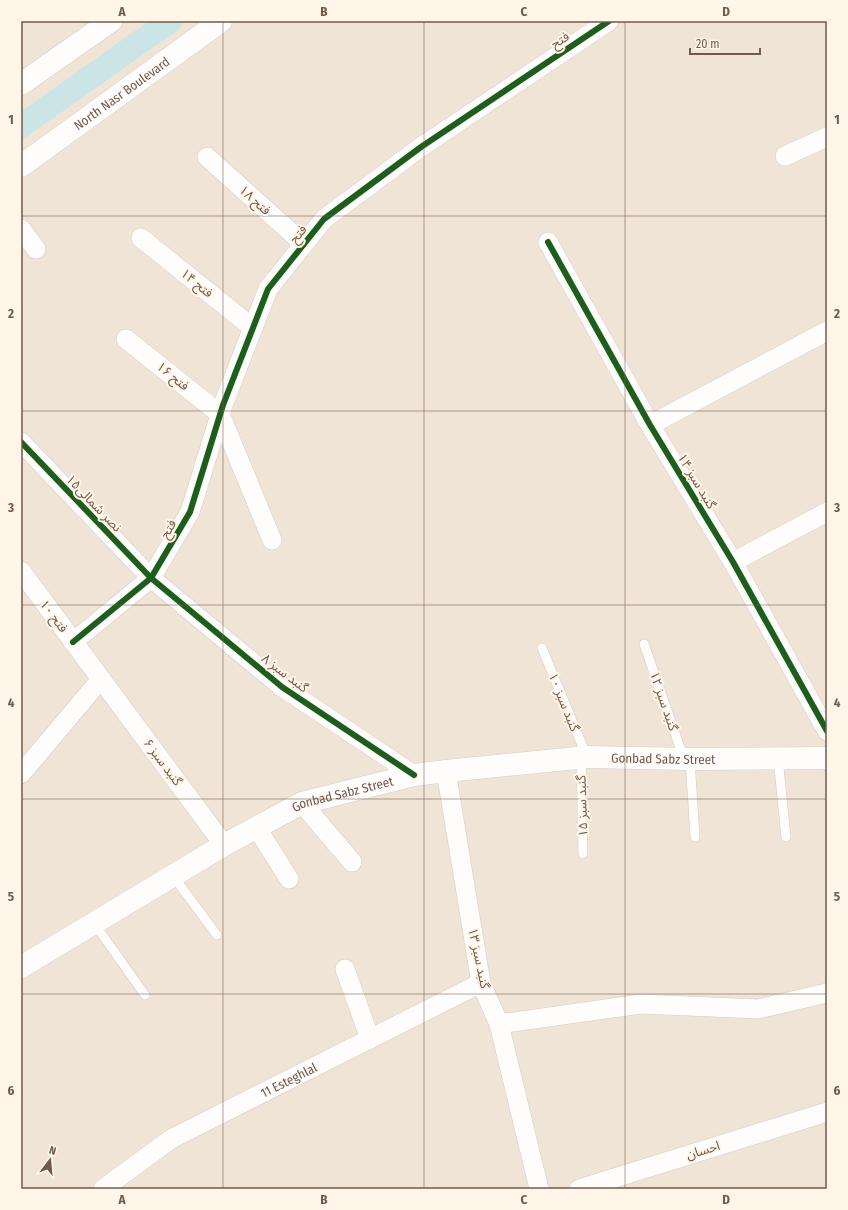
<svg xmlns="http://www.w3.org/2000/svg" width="848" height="1210" font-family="'Fira Sans Condensed','Noto Sans Arabic',sans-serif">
  <rect width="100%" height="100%" fill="#f6f1e9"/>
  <rect fill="#efe4d6" x="21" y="21" width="806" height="1168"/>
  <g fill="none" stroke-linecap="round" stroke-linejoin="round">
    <polyline stroke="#cbe4e6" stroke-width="24" points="21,126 170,21"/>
    <defs>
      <g id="lane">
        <polyline points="644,644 684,759"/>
        <polyline points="542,648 587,757"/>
        <polyline points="581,758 583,854"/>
        <polyline points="778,758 786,837"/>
        <polyline points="690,759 695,837"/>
        <polyline points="173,876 217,935"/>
        <polyline points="94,923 145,995"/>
      </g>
      <g id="street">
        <polyline points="785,156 827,137"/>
        <polyline points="207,157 304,244"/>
        <polyline points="21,229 36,249"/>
        <polyline points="141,238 253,328"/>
        <polyline points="548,242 650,425 733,562 827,731"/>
        <polyline points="126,339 220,414 272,540"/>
        <polyline points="650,425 827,331"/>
        <polyline points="21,442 151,578 282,687 414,775"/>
        <polyline points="733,562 827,512"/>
        <polyline points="21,571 224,845"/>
        <polyline points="73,642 151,578 190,512 223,405 268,289 324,219 421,147 609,21"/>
        <polyline points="446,771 481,983 499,1024 539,1189"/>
        <polyline points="21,774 101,679"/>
        <polyline points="302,803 352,862"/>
        <polyline points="257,828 289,879"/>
        <polyline points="345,969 370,1039"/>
        <polyline points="499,1024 641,1004 758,1009 827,993"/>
        <path id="s1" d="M 103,1189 L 171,1139 L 481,983"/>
        <polyline points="579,1189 827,1112"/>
      </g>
      <g id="secondary">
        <polyline points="21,84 111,21"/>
        <path id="s2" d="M 21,166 L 221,21"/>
        <path id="s3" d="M 21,967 L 224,845 L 302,803 L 414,775 L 446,771 L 587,757 L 690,759 L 827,758"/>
      </g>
    </defs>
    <use href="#lane" stroke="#d4cdc6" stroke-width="10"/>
    <use href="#street" stroke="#d4cdc6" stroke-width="20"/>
    <use href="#secondary" stroke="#d5cdc6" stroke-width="23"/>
    <use href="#lane" stroke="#fefdfc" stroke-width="9"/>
    <use href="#street" stroke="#fefdfc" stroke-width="19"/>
    <use href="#secondary" stroke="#fefdfc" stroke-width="22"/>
    <defs>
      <g id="cycleway">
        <polyline points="548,242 650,425 733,562 827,731"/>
        <polyline points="21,442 151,578 282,687 414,775"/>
        <polyline points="73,642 151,578 190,512 223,405 268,289 324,219 421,147 609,21"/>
      </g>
    </defs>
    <use href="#cycleway" stroke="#fff6e9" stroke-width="8"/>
    <use href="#cycleway" stroke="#1b5e20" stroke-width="6"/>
  </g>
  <path fill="none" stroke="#745849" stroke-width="1" stroke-opacity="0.55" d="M 223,21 L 223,1189M 424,21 L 424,1189M 625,21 L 625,1189M 21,216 L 827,216M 21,411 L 827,411M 21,605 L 827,605M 21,799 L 827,799M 21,994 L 827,994"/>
  <g text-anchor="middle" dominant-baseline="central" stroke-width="4" stroke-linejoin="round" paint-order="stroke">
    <g font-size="13" fill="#745849" stroke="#fff6e9">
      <text transform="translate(560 40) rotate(-34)">فتح</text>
      <text stroke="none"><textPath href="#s2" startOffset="124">North Nasr Boulevard</textPath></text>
      <text transform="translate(255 200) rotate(42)">فتح ۱۸</text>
      <text transform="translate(298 234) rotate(-51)">فتح</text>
      <text transform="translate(197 283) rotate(39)">فتح ۱۴</text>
      <text transform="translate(173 376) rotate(39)">فتح ۱۶</text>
      <text transform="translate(697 481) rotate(59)">گنبد سبز ۱۴</text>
      <text transform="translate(94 503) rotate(46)">نصر شمالی۱۵</text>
      <text transform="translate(168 529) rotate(-59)">فتح</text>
      <text transform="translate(54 616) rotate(53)">فتح ۱۰</text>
      <text transform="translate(285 673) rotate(37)">گنبد سبز ۸</text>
      <text transform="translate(664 701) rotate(71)">گنبد سبز ۱۲</text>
      <text transform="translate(564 702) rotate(68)">گنبد سبز ۱۰</text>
      <text stroke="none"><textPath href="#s3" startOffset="691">Gonbad Sabz Street</textPath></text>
      <text transform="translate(163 762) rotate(53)">گنبد سبز ۶</text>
      <text stroke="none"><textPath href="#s3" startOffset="367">Gonbad Sabz Street</textPath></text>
      <text transform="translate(582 806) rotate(-92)">گنبد سبز ۱۵</text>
      <text transform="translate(479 958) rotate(78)">گنبد سبز ۱۳</text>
      <text stroke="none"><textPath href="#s1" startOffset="216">11 Esteghlal</textPath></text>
      <text transform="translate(703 1150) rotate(-17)">احسان</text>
    </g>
  </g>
  <rect width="848" height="1210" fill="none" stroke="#fff6e9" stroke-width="44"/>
  <g transform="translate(50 1160) rotate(16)" stroke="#fff6e9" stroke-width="3" paint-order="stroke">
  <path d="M0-3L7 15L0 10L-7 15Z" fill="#745849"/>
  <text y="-6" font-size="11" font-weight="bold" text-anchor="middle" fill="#745849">N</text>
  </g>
  <path d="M690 48v6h70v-6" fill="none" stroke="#745849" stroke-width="2"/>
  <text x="696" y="48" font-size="12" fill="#745849" stroke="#fff6e9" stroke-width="3" paint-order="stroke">20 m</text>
  <rect x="22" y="22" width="804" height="1166" fill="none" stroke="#745849" stroke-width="1.5"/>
  <g font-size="13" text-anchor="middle" font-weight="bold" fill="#745849">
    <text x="122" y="16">A</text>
    <text x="324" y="16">B</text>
    <text x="524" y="16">C</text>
    <text x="726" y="16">D</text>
    <text x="11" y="124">1</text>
    <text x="837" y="124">1</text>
    <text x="11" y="318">2</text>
    <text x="837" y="318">2</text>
    <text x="11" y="512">3</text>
    <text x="837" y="512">3</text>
    <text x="11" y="707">4</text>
    <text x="837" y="707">4</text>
    <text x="11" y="901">5</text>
    <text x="837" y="901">5</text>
    <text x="11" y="1095">6</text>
    <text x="837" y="1095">6</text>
    <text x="122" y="1204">A</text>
    <text x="324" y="1204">B</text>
    <text x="524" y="1204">C</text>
    <text x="726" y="1204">D</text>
  </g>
</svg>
